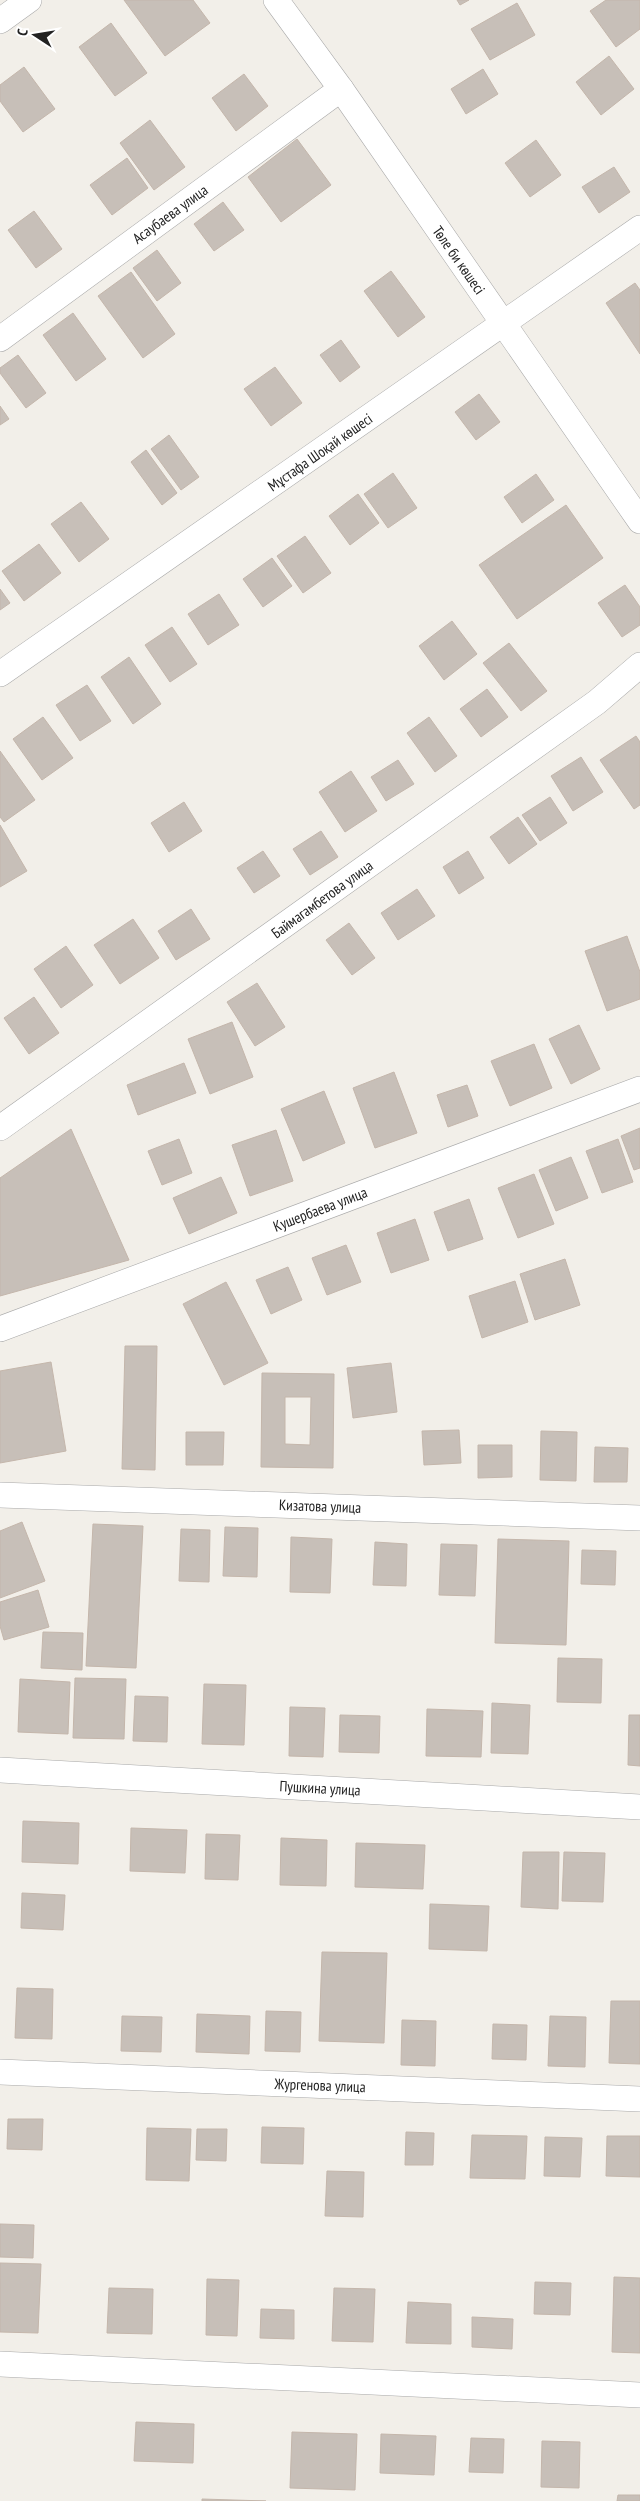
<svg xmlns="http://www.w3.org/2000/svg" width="640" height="2501" font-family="'PT Sans Narrow',sans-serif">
  <rect width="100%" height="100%" fill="#f2efe9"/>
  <g fill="#c7bfb8" stroke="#c4b6ab" fill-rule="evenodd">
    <polygon points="124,0 193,0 210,23 165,56"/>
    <polygon points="457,0 469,0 460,5"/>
    <polygon points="606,0 640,0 640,29 616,47 590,11"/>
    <polygon points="517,3 535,35 490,60 471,29"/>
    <polygon points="111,23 147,73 115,96 79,47"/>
    <polygon points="609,56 634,89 601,115 576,82"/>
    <polygon points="24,67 55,109 23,132 0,101 0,85"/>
    <polygon points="483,69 498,94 466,114 451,89"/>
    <polygon points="244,74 268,106 236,131 212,98"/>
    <polygon points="150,120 185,167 154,190 120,143"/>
    <polygon points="297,139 331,185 281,222 248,177"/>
    <polygon points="536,140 561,175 530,197 505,163"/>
    <polygon points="127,158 148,188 112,215 90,185"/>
    <polygon points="614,167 630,192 599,213 582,187"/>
    <polygon points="223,202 244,230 214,251 194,224"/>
    <polygon points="34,211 62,249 36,268 8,230"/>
    <polygon points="157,250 181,283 157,301 133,268"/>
    <polygon points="391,271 425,317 398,337 364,291"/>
    <polygon points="131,272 175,334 143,358 98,296"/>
    <polygon points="635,283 640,290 640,354 606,303"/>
    <polygon points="73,313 106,359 76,381 43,335"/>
    <polygon points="341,340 360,367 340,382 320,355"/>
    <polygon points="18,355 46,393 26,408 0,373 0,368"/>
    <polygon points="275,367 302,403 271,426 244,389"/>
    <polygon points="479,394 500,422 476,440 455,412"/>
    <polygon points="0,406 9,419 0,425"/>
    <polygon points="169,435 199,477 181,490 151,449"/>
    <polygon points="146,450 177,493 162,505 131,462"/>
    <polygon points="393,473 417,508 388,528 364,494"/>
    <polygon points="536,474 554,500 522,523 504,497"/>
    <polygon points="358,494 379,523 350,545 329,516"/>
    <polygon points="81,502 109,539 79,562 51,524"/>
    <polygon points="566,505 603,558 517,619 479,565"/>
    <polygon points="305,536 331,573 303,593 277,556"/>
    <polygon points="39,544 61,573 24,601 2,571"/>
    <polygon points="272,558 292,586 263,607 243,579"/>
    <polygon points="625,585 640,607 640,625 622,637 598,603"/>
    <polygon points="0,589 10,603 0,610"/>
    <polygon points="219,594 239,625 208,645 188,614"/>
    <polygon points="452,621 477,654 444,680 419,646"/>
    <polygon points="172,627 197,664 170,682 145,645"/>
    <polygon points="509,643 547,691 521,711 483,663"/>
    <polygon points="129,657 161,704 133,724 101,677"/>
    <polygon points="87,685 111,721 80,741 56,705"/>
    <polygon points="487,689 508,717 481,737 460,709"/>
    <polygon points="43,717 73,758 42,780 13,739"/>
    <polygon points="429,717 457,756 435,772 407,733"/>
    <polygon points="636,736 640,742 640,805 634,809 600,760"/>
    <polygon points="0,751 35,800 4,822 0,817"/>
    <polygon points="581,757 603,792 573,811 551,776"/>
    <polygon points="398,760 414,784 386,801 371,777"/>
    <polygon points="351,771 377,811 345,832 319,792"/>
    <polygon points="550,797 567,823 540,841 522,815"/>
    <polygon points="184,802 202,831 169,852 151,823"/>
    <polygon points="518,817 537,844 509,864 490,837"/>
    <polygon points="0,825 27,871 0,887"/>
    <polygon points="321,831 338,857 310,875 293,849"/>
    <polygon points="263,851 280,876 254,893 237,868"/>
    <polygon points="468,851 484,878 459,894 443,867"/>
    <polygon points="417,889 435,916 398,940 381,913"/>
    <polygon points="191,909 210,939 176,960 158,931"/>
    <polygon points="133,919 159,958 120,984 94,945"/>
    <polygon points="349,923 375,958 352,975 326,940"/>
    <polygon points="627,936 640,972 640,999 607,1011 585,951"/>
    <polygon points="66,946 93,985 61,1008 34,969"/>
    <polygon points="257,983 285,1027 255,1046 227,1002"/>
    <polygon points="34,997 59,1033 29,1054 4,1018"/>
    <polygon points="232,1022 253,1077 210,1094 188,1039"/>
    <polygon points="579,1025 600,1069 571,1084 549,1039"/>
    <polygon points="534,1044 552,1088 510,1106 491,1061"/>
    <polygon points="184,1063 196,1093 138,1115 127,1085"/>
    <polygon points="394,1072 417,1133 375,1148 353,1088"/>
    <polygon points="467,1085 478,1116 448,1127 437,1095"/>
    <polygon points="324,1091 345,1143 303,1161 281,1109"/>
    <polygon points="640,1128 640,1168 634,1170 621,1136"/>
    <polygon points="71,1129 129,1260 0,1296 0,1178"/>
    <polygon points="276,1130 293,1181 250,1196 232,1145"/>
    <polygon points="179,1139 192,1173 162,1185 148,1151"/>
    <polygon points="618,1139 633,1182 602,1193 586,1151"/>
    <polygon points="571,1157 588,1198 556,1211 539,1170"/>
    <polygon points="534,1174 554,1224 518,1238 498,1188"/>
    <polygon points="221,1177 237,1213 189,1234 173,1198"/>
    <polygon points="469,1199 483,1239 448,1251 434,1212"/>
    <polygon points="415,1219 429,1260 391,1273 377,1233"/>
    <polygon points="346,1245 361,1282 327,1295 312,1258"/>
    <polygon points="565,1259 580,1305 535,1320 520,1274"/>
    <polygon points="288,1267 302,1300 271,1314 256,1280"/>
    <polygon points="515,1281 528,1322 482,1338 469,1296"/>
    <polygon points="226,1282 268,1363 224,1385 183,1304"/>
    <polygon points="125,1346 157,1346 155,1470 122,1469"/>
    <polygon points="51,1362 66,1451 0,1463 0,1371"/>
    <polygon points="391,1363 397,1412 353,1418 347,1368"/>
    <path d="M 262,1373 L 334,1374 L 333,1468 L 261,1467 ZM 285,1397 L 311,1397 L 310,1445 L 285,1444 Z"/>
    <polygon points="459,1430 461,1463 424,1465 422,1431"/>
    <polygon points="541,1431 577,1432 576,1481 540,1480"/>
    <polygon points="186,1432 224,1432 223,1465 186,1465"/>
    <polygon points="478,1445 512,1445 512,1477 478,1478"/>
    <polygon points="595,1447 628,1448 627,1482 594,1482"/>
    <polygon points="22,1522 45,1581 0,1598 0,1531"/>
    <polygon points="93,1524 143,1526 136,1668 86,1666"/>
    <polygon points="225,1527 258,1528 257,1577 223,1576"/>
    <polygon points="181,1529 210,1530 209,1582 179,1581"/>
    <polygon points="291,1537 332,1539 330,1593 290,1592"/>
    <polygon points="498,1539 569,1541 566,1645 495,1643"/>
    <polygon points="375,1542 407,1544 406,1586 373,1585"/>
    <polygon points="441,1544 477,1545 475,1596 439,1595"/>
    <polygon points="582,1550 616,1551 615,1585 581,1584"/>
    <polygon points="38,1590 49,1627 4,1640 0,1626 0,1602"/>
    <polygon points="43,1632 83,1633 82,1670 41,1668"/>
    <polygon points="558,1658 602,1659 601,1703 557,1702"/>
    <polygon points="75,1678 126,1679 124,1739 73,1738"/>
    <polygon points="20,1679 70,1682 68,1734 18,1732"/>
    <polygon points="204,1684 246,1685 244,1745 202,1744"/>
    <polygon points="135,1696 168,1697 167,1742 133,1741"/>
    <polygon points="492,1703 530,1705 528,1754 491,1753"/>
    <polygon points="290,1707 325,1708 323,1757 289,1756"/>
    <polygon points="427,1709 483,1711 481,1757 426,1756"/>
    <polygon points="340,1715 380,1716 379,1753 339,1752"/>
    <polygon points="629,1715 640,1715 640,1766 628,1765"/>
    <polygon points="23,1821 79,1823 78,1864 22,1862"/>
    <polygon points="131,1828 187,1830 185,1873 130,1871"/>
    <polygon points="206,1834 240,1835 238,1880 205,1879"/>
    <polygon points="281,1838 327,1840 326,1886 280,1885"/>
    <polygon points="356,1843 425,1845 423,1889 355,1887"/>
    <polygon points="523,1852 559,1852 558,1909 521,1907"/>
    <polygon points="564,1852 605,1853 603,1902 562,1901"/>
    <polygon points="22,1893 65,1895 63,1930 21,1928"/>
    <polygon points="430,1904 489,1906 487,1951 429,1949"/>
    <polygon points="322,1952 387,1953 384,2043 319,2041"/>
    <polygon points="17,1988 53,1989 52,2039 15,2038"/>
    <polygon points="611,2001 640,2001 640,2064 609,2063"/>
    <polygon points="266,2011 301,2012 300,2052 265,2051"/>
    <polygon points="197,2014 250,2016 249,2054 196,2052"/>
    <polygon points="122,2016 162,2017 161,2052 121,2051"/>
    <polygon points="550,2016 586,2017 585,2067 548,2066"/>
    <polygon points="402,2020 436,2021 435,2066 401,2065"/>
    <polygon points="493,2024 527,2025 526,2060 492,2059"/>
    <polygon points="8,2119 43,2119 42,2150 7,2149"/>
    <polygon points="262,2127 304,2128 303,2164 261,2163"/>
    <polygon points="147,2128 191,2129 189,2181 146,2180"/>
    <polygon points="197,2129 227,2129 226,2161 196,2160"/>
    <polygon points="406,2132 434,2133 433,2165 405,2165"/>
    <polygon points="472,2135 527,2136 525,2179 470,2178"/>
    <polygon points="607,2136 640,2136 640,2177 606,2176"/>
    <polygon points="545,2137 582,2138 580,2177 544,2176"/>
    <polygon points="327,2171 364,2172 363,2217 325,2216"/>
    <polygon points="0,2224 34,2225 33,2258 0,2257"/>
    <polygon points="0,2263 41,2264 38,2333 0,2332"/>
    <polygon points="614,2277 640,2278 640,2353 612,2352"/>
    <polygon points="207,2279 239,2280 237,2336 206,2335"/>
    <polygon points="535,2282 571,2283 570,2315 534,2314"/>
    <polygon points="109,2288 153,2289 152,2334 107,2333"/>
    <polygon points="334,2288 375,2289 373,2342 332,2341"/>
    <polygon points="408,2302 451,2304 451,2344 406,2343"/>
    <polygon points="261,2309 294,2310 294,2339 260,2338"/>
    <polygon points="472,2317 513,2319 512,2349 472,2347"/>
    <polygon points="136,2422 194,2424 193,2463 134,2461"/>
    <polygon points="292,2432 357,2434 355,2490 290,2488"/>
    <polygon points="381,2434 436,2436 434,2475 380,2473"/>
    <polygon points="471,2438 504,2439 503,2473 469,2472"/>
    <polygon points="542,2441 580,2442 579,2488 541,2487"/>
    <polygon points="618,2495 640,2495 640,2501 617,2501"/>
    <polygon points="202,2499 266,2501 202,2501"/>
  </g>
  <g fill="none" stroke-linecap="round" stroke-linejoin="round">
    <defs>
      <g id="minor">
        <polyline points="276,0 341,89 640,521"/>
        <polyline points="0,21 29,0"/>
        <polyline points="0,339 341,89"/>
        <polyline points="0,674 640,228"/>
        <polyline points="0,1128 597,702 640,665"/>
        <polyline points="0,1329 640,1089"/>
        <polyline points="0,1495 640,1518"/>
        <polyline points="0,1770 640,1807"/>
        <polyline points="0,2072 640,2099"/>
        <polyline points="0,2364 640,2395"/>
      </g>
    </defs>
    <use href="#minor" stroke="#a9a9a9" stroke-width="26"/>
    <use href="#minor" stroke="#fff" stroke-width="25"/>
  </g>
  <g text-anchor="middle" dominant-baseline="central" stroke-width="5" stroke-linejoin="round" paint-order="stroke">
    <g font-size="15" fill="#222" stroke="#fff">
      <text transform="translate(170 214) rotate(-36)">Асаубаева улица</text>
      <text transform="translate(459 260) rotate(55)">Төле би көшесі</text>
      <text transform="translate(320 452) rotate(-35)">Мұстафа Шоқай көшесі</text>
      <text transform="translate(322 899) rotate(-36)">Баймагамбетова улица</text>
      <text transform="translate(320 1209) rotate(-21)">Кушербаева улица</text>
      <text transform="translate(320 1506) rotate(2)">Кизатова улица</text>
      <text transform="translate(320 1788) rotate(3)">Пушкина улица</text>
      <text transform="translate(320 2085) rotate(2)">Жургенова улица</text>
    </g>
  </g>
  <g transform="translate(35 35) rotate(282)" stroke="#ffffff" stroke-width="4" paint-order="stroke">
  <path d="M0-4L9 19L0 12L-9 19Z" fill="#222222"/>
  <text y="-8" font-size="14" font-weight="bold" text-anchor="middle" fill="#222222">С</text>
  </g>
</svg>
